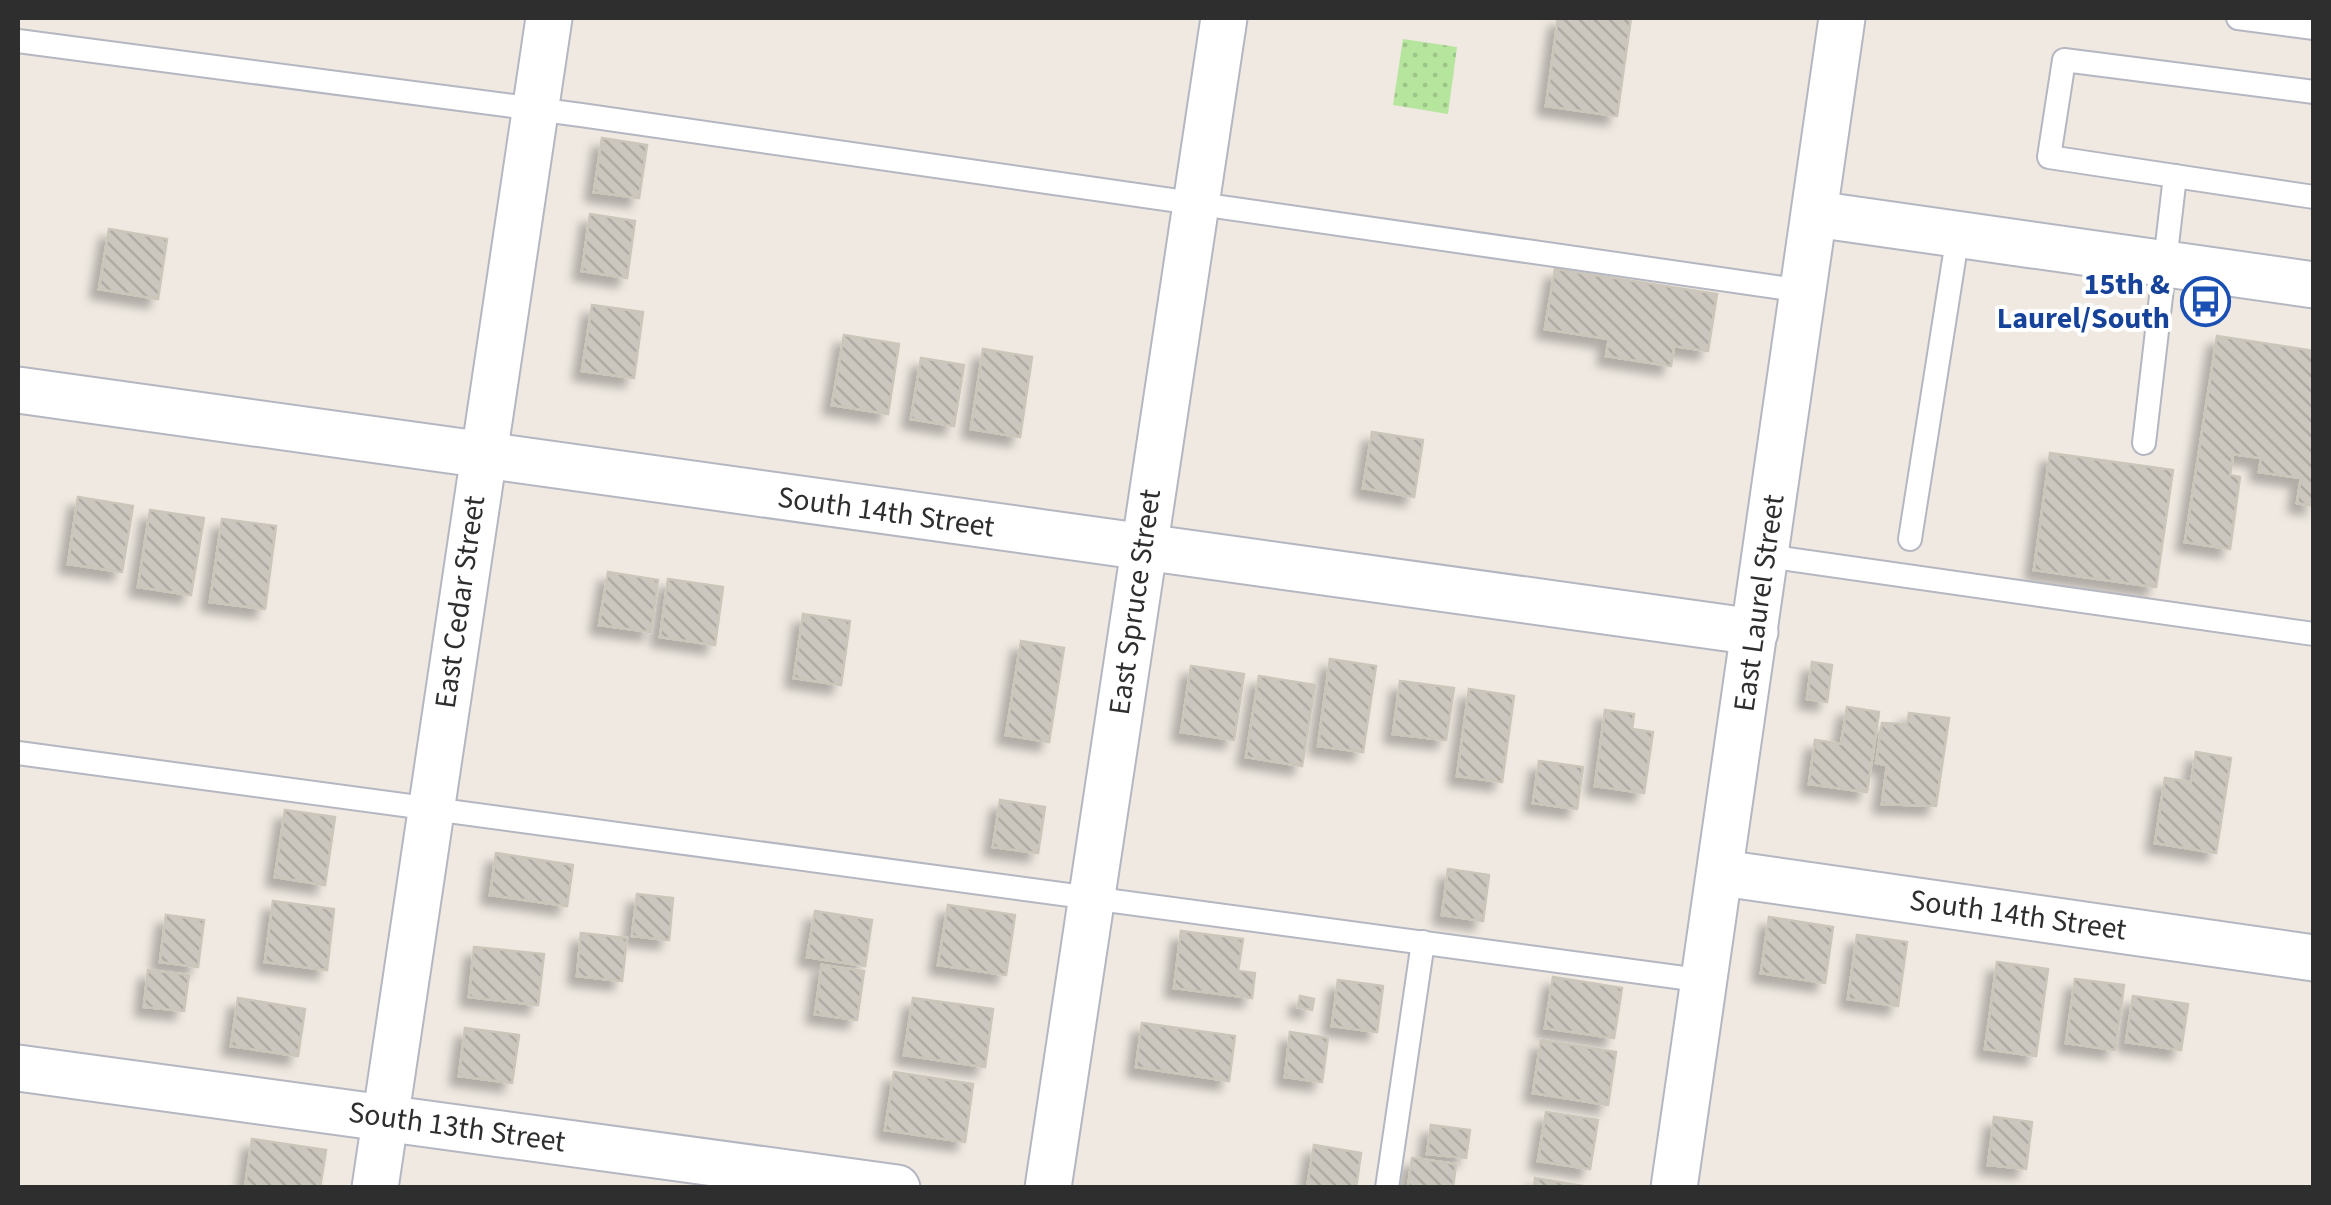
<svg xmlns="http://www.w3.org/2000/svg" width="2331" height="1205" font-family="'Source Sans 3',sans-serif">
  <defs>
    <pattern id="park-dots" width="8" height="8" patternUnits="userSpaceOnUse" patternTransform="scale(2.5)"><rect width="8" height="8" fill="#b6e59e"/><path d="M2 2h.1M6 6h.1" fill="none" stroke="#9dc588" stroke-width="1.8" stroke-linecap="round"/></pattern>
    <pattern id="building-back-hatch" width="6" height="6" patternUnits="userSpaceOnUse" patternTransform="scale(2.5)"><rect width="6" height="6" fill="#cbc7bf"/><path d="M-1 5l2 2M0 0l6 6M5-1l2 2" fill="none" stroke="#afaba4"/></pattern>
    <filter id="shadow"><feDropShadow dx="-9" dy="9" stdDeviation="5" flood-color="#0004"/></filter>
  </defs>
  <rect width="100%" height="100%" fill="#efe9e1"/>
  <polygon fill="url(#park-dots)" points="1403,39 1457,47 1448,114 1393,105"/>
  <g fill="url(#building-back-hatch)" stroke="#cbc5ba" stroke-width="2.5" filter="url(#shadow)">
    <polygon points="1558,18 1631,18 1617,116 1546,106"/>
    <polygon points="602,138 647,145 639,198 594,192"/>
    <polygon points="590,214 635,221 627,278 582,271"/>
    <polygon points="109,229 167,239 158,299 99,289"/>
    <polygon points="1555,269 1717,294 1708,351 1674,346 1671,366 1606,356 1609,339 1545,329"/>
    <polygon points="592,305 643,312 634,378 582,371"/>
    <polygon points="844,335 899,344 888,414 832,405"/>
    <polygon points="2217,336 2314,351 2314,506 2297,503 2301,478 2259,472 2261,458 2233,454 2230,475 2240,477 2230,549 2185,542"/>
    <polygon points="983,349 1032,357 1020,437 971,429"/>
    <polygon points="921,358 964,365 954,426 911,419"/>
    <polygon points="1372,432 1423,440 1414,497 1363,488"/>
    <polygon points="2050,453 2173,470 2156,587 2034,570"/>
    <polygon points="78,497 133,506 122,572 68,564"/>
    <polygon points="150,510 204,518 191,595 138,587"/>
    <polygon points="222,519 276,526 265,609 210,602"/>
    <polygon points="608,572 658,580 651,632 599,625"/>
    <polygon points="668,579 723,587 715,645 660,637"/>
    <polygon points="803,614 850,621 841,685 794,678"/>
    <polygon points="1021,641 1064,648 1049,742 1006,735"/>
    <polygon points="1330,659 1376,666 1363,752 1318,746"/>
    <polygon points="1812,662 1832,665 1827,702 1807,699"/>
    <polygon points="1191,666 1244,674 1234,740 1181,732"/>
    <polygon points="1259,676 1315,685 1302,766 1246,757"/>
    <polygon points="1400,681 1454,688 1446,740 1393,734"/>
    <polygon points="1469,689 1514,696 1502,782 1457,776"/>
    <polygon points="1847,707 1879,712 1867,792 1809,784 1815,740 1841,744"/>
    <polygon points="1605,710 1634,714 1632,729 1653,732 1644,793 1595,786"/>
    <polygon points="1909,713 1949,718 1936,806 1882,804 1887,765 1876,763 1882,723 1907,724"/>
    <polygon points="2196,752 2231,758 2216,853 2155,843 2165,778 2191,782"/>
    <polygon points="1539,761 1583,767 1577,809 1533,803"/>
    <polygon points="1000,800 1045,807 1038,853 993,847"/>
    <polygon points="285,810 335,817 325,885 275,877"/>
    <polygon points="496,853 573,865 567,906 490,895"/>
    <polygon points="1448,869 1489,875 1483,921 1442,915"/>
    <polygon points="637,894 673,898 669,940 632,936"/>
    <polygon points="273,901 334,909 327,970 265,962"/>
    <polygon points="948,905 1015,915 1006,975 938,965"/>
    <polygon points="815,911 872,920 865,966 807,957"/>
    <polygon points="166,915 204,920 198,967 160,962"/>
    <polygon points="1769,917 1833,927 1825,983 1761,973"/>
    <polygon points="1181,931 1243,939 1238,971 1255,973 1252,998 1174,988"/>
    <polygon points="581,933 627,938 622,981 577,976"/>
    <polygon points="1857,935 1907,942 1898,1006 1848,999"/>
    <polygon points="474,947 544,954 538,1005 469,997"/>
    <polygon points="1997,962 2048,969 2036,1056 1985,1049"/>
    <polygon points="822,965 864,971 857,1020 815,1014"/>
    <polygon points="148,970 189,975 184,1011 144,1007"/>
    <polygon points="1553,977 1622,988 1614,1038 1545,1028"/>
    <polygon points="2075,979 2124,985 2115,1050 2066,1043"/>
    <polygon points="1338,980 1383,986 1377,1032 1332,1026"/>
    <polygon points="1300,996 1314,999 1312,1010 1298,1007"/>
    <polygon points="2133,996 2188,1004 2181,1050 2126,1042"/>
    <polygon points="238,998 305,1009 298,1056 231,1046"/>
    <polygon points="913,998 993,1009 985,1067 904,1055"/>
    <polygon points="1142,1023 1235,1036 1229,1081 1136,1067"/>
    <polygon points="465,1028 519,1035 512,1083 459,1076"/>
    <polygon points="1290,1032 1328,1038 1322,1082 1285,1077"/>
    <polygon points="1541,1040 1616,1052 1608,1105 1533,1093"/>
    <polygon points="894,1072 973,1084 965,1142 885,1130"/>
    <polygon points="1546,1112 1598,1120 1590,1169 1538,1161"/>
    <polygon points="1994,1117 2032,1122 2026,1169 1988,1165"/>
    <polygon points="1431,1125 1470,1130 1466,1158 1427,1154"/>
    <polygon points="252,1139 326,1150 320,1188 245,1188"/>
    <polygon points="1314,1145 1361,1153 1356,1188 1307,1188"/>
    <polygon points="1412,1158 1456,1164 1453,1188 1408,1188"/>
    <polygon points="1535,1178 1589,1187 1534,1188"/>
  </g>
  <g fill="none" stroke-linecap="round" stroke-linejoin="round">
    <defs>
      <g id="service">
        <polyline points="2238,18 2314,28"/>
        <polyline points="18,41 581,115 1804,291"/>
        <polyline points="2314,92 2064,60 2049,157 2314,197"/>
        <polyline points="2144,443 2175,176"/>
        <polyline points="1910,539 1958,234"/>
        <polyline points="1766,556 2314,634"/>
        <polyline points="18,753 1706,981"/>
        <polyline points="1387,1188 1423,942"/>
      </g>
      <g id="minor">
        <polyline points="1815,214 2314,285"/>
        <polyline points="18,390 1755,632"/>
        <polyline points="1722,873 2314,958"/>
        <polyline points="18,1068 897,1188"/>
        <polyline points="375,1188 549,18"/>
        <polyline points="1048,1188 1224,18"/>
        <polyline points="1674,1188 1842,18"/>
      </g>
    </defs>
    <use href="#service" stroke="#b4b7c1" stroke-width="26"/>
    <use href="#minor" stroke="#b4b7c1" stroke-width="49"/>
    <use href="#service" stroke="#fff" stroke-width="22"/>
    <use href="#minor" stroke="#fff" stroke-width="45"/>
  </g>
  <defs>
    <symbol id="bus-ring" viewBox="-11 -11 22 22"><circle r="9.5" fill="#fff" stroke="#1a4fb4" stroke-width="1.5"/><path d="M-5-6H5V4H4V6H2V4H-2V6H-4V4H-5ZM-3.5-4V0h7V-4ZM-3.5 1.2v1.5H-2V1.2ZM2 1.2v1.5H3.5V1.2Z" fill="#1a4fb4"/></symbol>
  </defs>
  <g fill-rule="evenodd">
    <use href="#bus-ring" x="2178" y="274" width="55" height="55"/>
  </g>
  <g text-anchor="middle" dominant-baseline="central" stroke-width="8" stroke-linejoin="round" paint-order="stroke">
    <g font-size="30" font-weight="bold" fill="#164399" stroke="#fff" text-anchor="end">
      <text x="2170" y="284">15th &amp;<tspan x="2170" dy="34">Laurel/South</tspan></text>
    </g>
    <g font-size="30" fill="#2e2e2e" stroke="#fff">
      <text transform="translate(886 512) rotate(8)">South 14th Street</text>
      <text transform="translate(460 602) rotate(-82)">East Cedar Street</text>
      <text transform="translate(1135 602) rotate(-82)">East Spruce Street</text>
      <text transform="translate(1759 603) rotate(-82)">East Laurel Street</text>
      <text transform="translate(2018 915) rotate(8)">South 14th Street</text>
      <text transform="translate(457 1127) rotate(8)">South 13th Street</text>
    </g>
  </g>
  <rect width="2331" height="1205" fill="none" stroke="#2e2e2e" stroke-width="40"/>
</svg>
